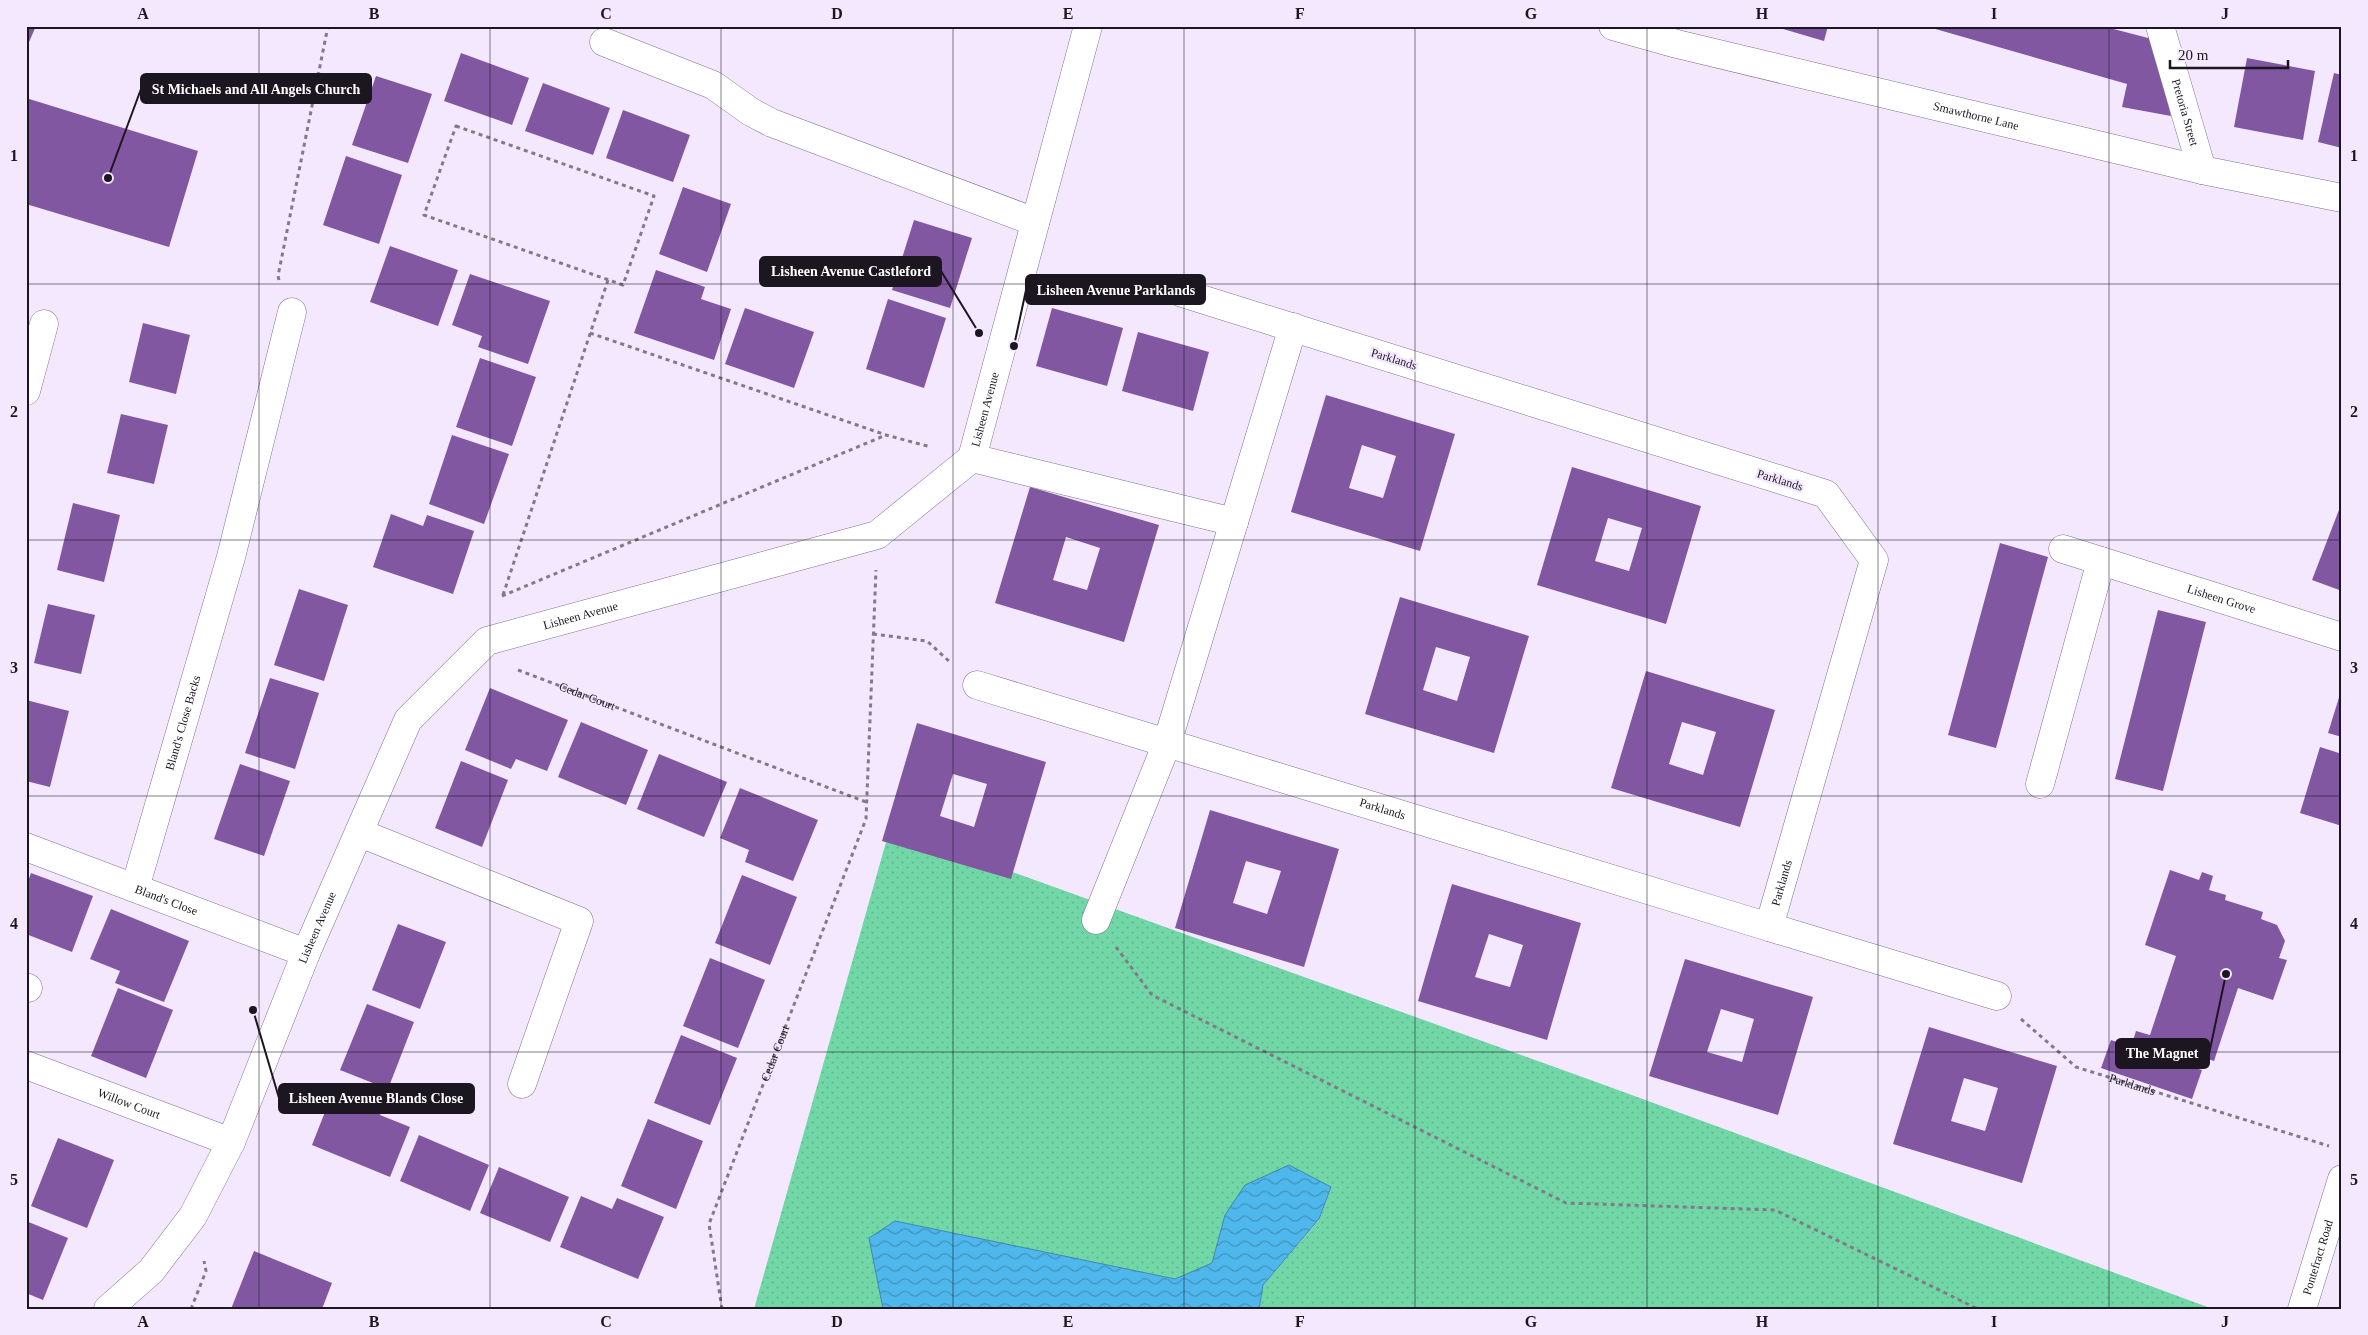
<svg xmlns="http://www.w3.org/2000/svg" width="2368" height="1335" font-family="'Times New Roman',serif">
  <defs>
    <pattern id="grass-dots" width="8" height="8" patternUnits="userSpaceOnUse" patternTransform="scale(1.25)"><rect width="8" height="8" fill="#71d7a6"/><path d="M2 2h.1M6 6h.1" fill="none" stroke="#61b88f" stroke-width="1.8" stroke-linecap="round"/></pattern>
    <pattern id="water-waves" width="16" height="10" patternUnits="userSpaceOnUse" patternTransform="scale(1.25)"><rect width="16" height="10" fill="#4eb7eb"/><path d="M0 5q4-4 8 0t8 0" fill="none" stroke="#4094be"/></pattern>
  </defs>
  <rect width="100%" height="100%" fill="#f4e8ff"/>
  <polygon fill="url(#grass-dots)" points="890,828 1599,1083 2213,1309 1259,1309 1263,1285 1319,1220 1331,1188 1289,1165 1225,1215 1212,1263 1175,1279 895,1221 869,1238 883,1309 754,1309"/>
  <polygon fill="url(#water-waves)" stroke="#3f87ae" points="1289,1165 1331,1187 1319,1219 1263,1285 1259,1309 883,1309 869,1238 895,1221 1175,1279 1212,1263 1225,1215 1245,1185"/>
  <g fill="#8157a2" fill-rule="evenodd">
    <polygon points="26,26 36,26 26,49"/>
    <polygon points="1773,26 1828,26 1824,41"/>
    <polygon points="1925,26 2102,26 2152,39 2171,116 2122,107 2127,84"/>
    <polygon points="461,53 529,78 512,125 444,101"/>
    <polygon points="2247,58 2315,71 2303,140 2234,127"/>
    <polygon points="2334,73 2342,75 2342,148 2318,142"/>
    <polygon points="376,76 432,94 408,163 352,145"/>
    <polygon points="543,83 610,108 593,155 525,131"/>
    <polygon points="26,98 198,151 169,247 26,204"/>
    <polygon points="623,110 690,135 673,182 606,158"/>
    <polygon points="346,156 402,175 379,244 323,225"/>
    <polygon points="683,187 731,204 707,272 659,254"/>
    <polygon points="914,220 972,238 950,308 892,290"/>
    <polygon points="390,246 458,270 438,326 370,302"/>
    <polygon points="656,270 705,287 701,299 731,309 714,360 634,333"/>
    <polygon points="470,274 550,301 528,364 478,347 482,336 452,325"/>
    <polygon points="888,299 946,318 924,388 866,369"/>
    <polygon points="745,308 814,332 794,388 725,364"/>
    <polygon points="1052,308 1123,328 1107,386 1036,366"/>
    <polygon points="143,323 190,335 176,394 129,382"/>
    <polygon points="1138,332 1209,352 1193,411 1122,391"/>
    <polygon points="480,358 536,377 512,446 456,427"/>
    <path d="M 1326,395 L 1455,434 L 1420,551 L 1291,512 ZM 1362,445 L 1396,456 L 1383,498 L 1349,488 Z"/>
    <polygon points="121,414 168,425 154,484 107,473"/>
    <polygon points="452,435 509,454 484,524 429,504"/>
    <path d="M 1572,467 L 1701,506 L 1666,624 L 1537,585 ZM 1608,518 L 1642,528 L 1629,571 L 1595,561 Z"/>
    <path d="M 1030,487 L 1159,525 L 1124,642 L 995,603 ZM 1066,537 L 1100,548 L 1087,590 L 1053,580 Z"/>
    <polygon points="2342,502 2342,591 2312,580"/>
    <polygon points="73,503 120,515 104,582 57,570"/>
    <polygon points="391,514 423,526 427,515 474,531 453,594 373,567"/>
    <polygon points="2000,543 2048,557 1996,748 1948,735"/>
    <polygon points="299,589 348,605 324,681 274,665"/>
    <path d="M 1400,597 L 1529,636 L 1494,753 L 1365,714 ZM 1436,647 L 1470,657 L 1457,701 L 1423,690 Z"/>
    <polygon points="48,604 95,615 81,674 34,663"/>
    <polygon points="2158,610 2206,622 2163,791 2115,779"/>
    <path d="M 1646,671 L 1775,710 L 1740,827 L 1611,788 ZM 1682,722 L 1716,732 L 1703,775 L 1669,764 Z"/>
    <polygon points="270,678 319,693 295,769 245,753"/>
    <polygon points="490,688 568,720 547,771 516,759 511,769 465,750"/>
    <polygon points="2341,691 2342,691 2342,737 2328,733"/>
    <polygon points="26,700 69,711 50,787 26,781"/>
    <polygon points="581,722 648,750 626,805 558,777"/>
    <path d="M 917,723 L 1046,762 L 1011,879 L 882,841 ZM 953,774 L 987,784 L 974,827 L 940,816 Z"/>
    <polygon points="2320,747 2342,754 2342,826 2300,813"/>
    <polygon points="659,754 727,782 704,837 637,809"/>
    <polygon points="461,761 508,780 482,847 435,828"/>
    <polygon points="240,764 290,781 264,856 214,839"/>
    <polygon points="740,788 818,820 793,881 745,862 749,850 720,838"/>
    <path d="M 1210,810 L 1339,849 L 1304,967 L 1175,928 ZM 1246,861 L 1281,871 L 1267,914 L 1233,903 Z"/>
    <polygon points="2170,870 2199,880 2202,872 2213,876 2209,890 2226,895 2225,900 2263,912 2261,919 2277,925 2285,941 2279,958 2287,960 2273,1000 2238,988 2214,1061 2196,1055 2192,1067 2202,1070 2192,1099 2101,1068 2111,1040 2131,1047 2136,1031 2150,1035 2176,956 2145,945"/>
    <polygon points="31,873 93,896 72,952 26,934 26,887"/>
    <polygon points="742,875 797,897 770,965 715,943"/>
    <path d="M 1452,884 L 1581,923 L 1547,1040 L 1418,1001 ZM 1489,934 L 1523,945 L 1510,987 L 1475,977 Z"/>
    <polygon points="111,909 189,941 164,1002 115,983 120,971 90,959"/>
    <polygon points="398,924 446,942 420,1009 372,990"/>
    <polygon points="710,958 765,980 738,1048 683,1026"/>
    <path d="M 1685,959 L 1813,997 L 1778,1115 L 1649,1076 ZM 1721,1009 L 1754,1019 L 1742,1062 L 1707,1052 Z"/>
    <polygon points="118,988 173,1010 146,1078 91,1056"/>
    <polygon points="367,1004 414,1022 388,1089 340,1070"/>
    <path d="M 1929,1027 L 2057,1066 L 2022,1183 L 1893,1144 ZM 1964,1078 L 1998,1088 L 1985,1131 L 1951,1121 Z"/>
    <polygon points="681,1035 737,1058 710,1125 654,1103"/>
    <polygon points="336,1084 385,1103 380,1115 410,1127 390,1177 312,1145"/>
    <polygon points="648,1119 703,1141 676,1209 621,1186"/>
    <polygon points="419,1135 489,1165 470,1211 400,1181"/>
    <polygon points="58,1138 114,1160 87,1228 31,1206"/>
    <polygon points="499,1167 569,1197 550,1242 480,1213"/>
    <polygon points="581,1196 612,1209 617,1198 664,1217 638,1279 560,1247"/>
    <polygon points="26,1221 68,1238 43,1300 26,1293"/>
    <polygon points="254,1251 332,1283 322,1309 231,1309"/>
  </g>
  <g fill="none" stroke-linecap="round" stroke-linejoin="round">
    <defs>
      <g id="minor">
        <path id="s4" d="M 1613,26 L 1677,44 L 2202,170 L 2342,198"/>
        <path id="s5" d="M 2160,26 L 2202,170"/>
        <polyline points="604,42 713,85 751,112 772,123 1035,222"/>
        <polyline points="26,391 44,324"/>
        <polyline points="972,458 1234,522"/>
        <path id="s6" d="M 2063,549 L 2342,637"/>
        <path id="s7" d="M 977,685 L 1769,927 L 1874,560 L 1826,494 L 1182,293"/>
        <polyline points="2040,784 2101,561"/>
        <polyline points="360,833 579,921 522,1084"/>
        <path id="s8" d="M 26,847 L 306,953"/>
        <path id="s9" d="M 135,888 L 231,557 L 292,312"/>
        <polyline points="1096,920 1167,743 1293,327"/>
        <polyline points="1769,927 1997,996"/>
        <polyline points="26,987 28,988"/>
        <path id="s10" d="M 26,1065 L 231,1142"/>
        <path id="s11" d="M 108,1309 L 151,1271 L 193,1216 L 231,1142 L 306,953 L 408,720 L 487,641 L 877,535 L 972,458 L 1088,26"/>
      </g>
      <g id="major">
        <path id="s12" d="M 2302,1309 L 2342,1179"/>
      </g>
    </defs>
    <use href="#minor" stroke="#80738c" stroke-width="29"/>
    <use href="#major" stroke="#80738c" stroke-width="29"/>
    <g stroke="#827a8a" stroke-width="3" stroke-dasharray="4 4" stroke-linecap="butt">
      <polygon points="456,126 654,196 623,285 424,215"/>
      <polyline points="279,280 278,276 328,26"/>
      <polyline points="590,333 886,435 931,447"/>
      <polyline points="503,595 608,280"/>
      <polyline points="502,596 886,435"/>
      <polyline points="873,634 927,641 951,663"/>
      <path id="s1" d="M 518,670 L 866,802"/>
      <polyline points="1116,947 1152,995 1566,1203 1775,1210 1978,1309"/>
      <path id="s2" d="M 2021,1019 L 2076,1067 L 2329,1146"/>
      <polyline points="191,1309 206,1271 204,1261"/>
      <path id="s3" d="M 722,1309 L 709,1224 L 866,819 L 876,570"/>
    </g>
    <use href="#minor" stroke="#fff" stroke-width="28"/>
    <use href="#major" stroke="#fff" stroke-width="28"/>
  </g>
  <path fill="none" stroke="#1b1620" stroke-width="1" stroke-opacity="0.55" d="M 259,26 L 259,1309M 490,26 L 490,1309M 721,26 L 721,1309M 953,26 L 953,1309M 1184,26 L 1184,1309M 1415,26 L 1415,1309M 1647,26 L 1647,1309M 1878,26 L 1878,1309M 2109,26 L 2109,1309M 26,284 L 2342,284M 26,540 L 2342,540M 26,796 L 2342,796M 26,1052 L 2342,1052"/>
  <g text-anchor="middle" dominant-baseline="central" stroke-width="4.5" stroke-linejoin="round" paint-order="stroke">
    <g font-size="12" fill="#1b1620" stroke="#f4e8ff">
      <text stroke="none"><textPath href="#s5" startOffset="90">Pretoria Street</textPath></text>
      <text stroke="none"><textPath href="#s4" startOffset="374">Smawthorne Lane</textPath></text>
      <text transform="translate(1394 359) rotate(17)">Parklands</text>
      <text stroke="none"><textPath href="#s11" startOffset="1356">Lisheen Avenue</textPath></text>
      <text transform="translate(1780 480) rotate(17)">Parklands</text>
      <text stroke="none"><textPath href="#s6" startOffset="166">Lisheen Grove</textPath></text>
      <text stroke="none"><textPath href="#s11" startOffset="876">Lisheen Avenue</textPath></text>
      <text stroke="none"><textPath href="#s1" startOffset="74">Cedar Court</textPath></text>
      <text stroke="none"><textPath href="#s9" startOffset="172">Bland's Close Backs</textPath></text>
      <text stroke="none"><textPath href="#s7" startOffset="424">Parklands</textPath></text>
      <text stroke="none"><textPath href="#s7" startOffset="874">Parklands</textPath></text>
      <text stroke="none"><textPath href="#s8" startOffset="150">Bland's Close</textPath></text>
      <text stroke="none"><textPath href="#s11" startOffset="441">Lisheen Avenue</textPath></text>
      <text stroke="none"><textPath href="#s3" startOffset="269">Cedar Court</textPath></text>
      <text stroke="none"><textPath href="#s2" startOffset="132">Parklands</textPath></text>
      <text stroke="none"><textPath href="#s10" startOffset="110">Willow Court</textPath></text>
      <text stroke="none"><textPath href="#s12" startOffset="54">Pontefract Road</textPath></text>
    </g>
  </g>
  <path fill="none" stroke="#1b1620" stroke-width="2" d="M108 178L141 89M979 333L941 271M1014 346L1026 290M2226 974L2209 1054M253 1010L279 1098"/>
  <g fill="#1b1620" stroke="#f4e8ff" stroke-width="2">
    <circle cx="108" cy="178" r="5"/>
    <circle cx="979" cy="333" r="5"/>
    <circle cx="1014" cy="346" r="5"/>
    <circle cx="2226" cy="974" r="5"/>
    <circle cx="253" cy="1010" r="5"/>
  </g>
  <g fill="#1b1620" stroke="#1b1620" stroke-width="2">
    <rect x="141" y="74" width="230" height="29" rx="5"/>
    <rect x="760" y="257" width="181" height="29" rx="5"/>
    <rect x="1026" y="275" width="179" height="29" rx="5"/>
    <rect x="2116" y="1039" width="93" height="29" rx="5"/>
    <rect x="279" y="1084" width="195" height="29" rx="5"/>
  </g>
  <g font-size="14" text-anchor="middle" font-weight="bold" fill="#fff">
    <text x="256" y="94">St Michaels and All Angels Church</text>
    <text x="851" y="276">Lisheen Avenue Castleford</text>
    <text x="1116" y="295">Lisheen Avenue Parklands</text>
    <text x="2162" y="1058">The Magnet</text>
    <text x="376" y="1103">Lisheen Avenue Blands Close</text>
  </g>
  <rect width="2368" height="1335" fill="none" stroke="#f4e8ff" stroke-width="55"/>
  <path d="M2170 60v8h118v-8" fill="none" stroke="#1b1620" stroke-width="2.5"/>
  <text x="2178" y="60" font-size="15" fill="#1b1620" stroke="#f4e8ff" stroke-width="4" paint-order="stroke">20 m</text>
  <rect x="28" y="28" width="2312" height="1280" fill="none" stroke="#1b1620" stroke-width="2"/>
  <g font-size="16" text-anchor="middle" font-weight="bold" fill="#1b1620">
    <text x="143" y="19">A</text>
    <text x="374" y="19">B</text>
    <text x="606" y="19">C</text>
    <text x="837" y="19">D</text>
    <text x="1068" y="19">E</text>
    <text x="1300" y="19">F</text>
    <text x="1531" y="19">G</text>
    <text x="1762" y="19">H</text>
    <text x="1994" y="19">I</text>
    <text x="2225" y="19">J</text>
    <text x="14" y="161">1</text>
    <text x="2354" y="161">1</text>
    <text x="14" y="417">2</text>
    <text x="2354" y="417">2</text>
    <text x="14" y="673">3</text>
    <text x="2354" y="673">3</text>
    <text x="14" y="929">4</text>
    <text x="2354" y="929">4</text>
    <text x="14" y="1185">5</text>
    <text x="2354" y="1185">5</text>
    <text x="143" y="1327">A</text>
    <text x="374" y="1327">B</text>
    <text x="606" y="1327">C</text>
    <text x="837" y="1327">D</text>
    <text x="1068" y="1327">E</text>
    <text x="1300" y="1327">F</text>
    <text x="1531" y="1327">G</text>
    <text x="1762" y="1327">H</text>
    <text x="1994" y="1327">I</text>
    <text x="2225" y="1327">J</text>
  </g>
</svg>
